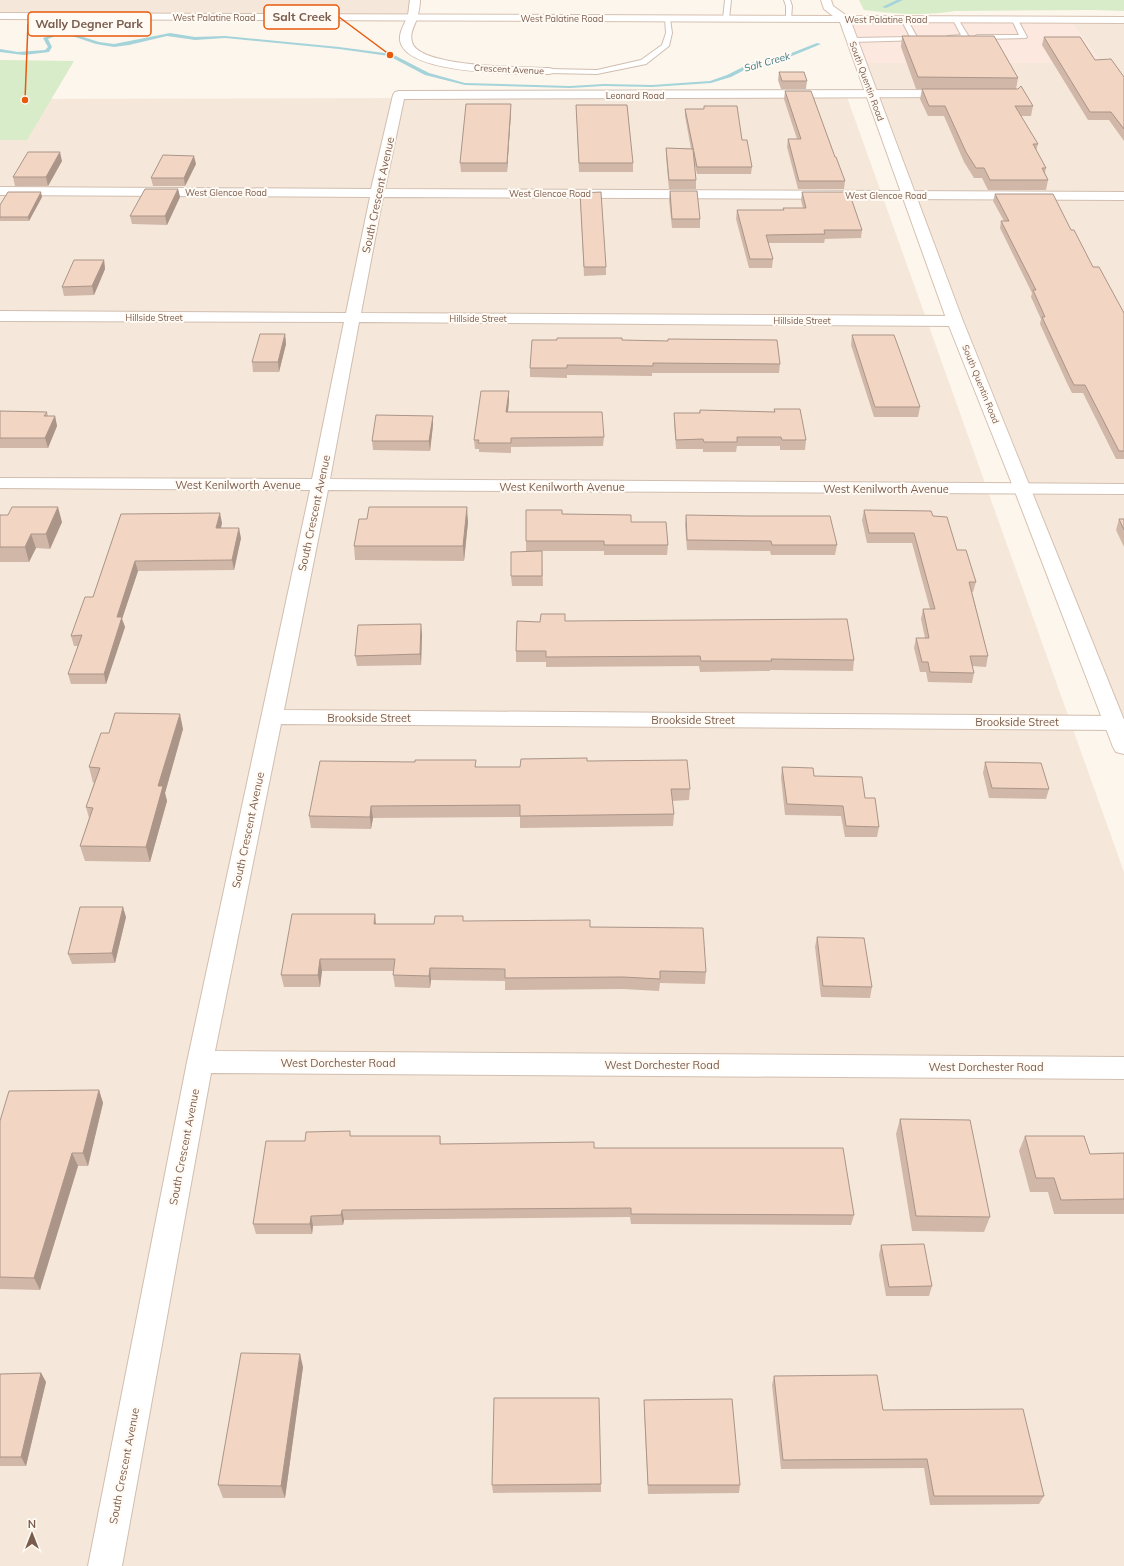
<svg xmlns="http://www.w3.org/2000/svg" width="1124" height="1566" font-family="Mulish,sans-serif">
  <rect width="100%" height="100%" fill="#fdf6ec"/>
  <g fill="#f5e8da">
    <polygon points="0,0 415,0 412,18 0,16"/>
    <polygon points="1070,20 1124,20 1124,747 860,63 1101,63"/>
    <polygon points="847,97 1124,872 1124,1566 0,1566 0,99"/>
  </g>
  <polygon fill="#fde8e0" points="844,19 1070,20 1101,63 860,63"/>
  <g fill="#d8ecc9">
    <path d="M 859,0 L 1124,0 L 1124,11 L 1092,10 L 955,11 C 927,16 892,14 864,10 Z"/>
    <polygon points="0,60 74,61 27,140 0,140"/>
  </g>
  <g fill="none" stroke-linecap="round" stroke-linejoin="round">
    <g fill="#a5d3da" fill-rule="evenodd">
      <polygon points="897,0 903,0 886,8 882,7"/>
      <polygon points="61,32 77,35 99,42 114,44 170,33 195,37 225,36 339,47 392,54 429,73 465,83 570,86 604,84 652,85 710,81 727,75 753,62 784,56 817,43 821,44 787,58 756,64 731,77 711,83 652,87 604,86 570,88 465,85 425,75 389,56 339,49 225,38 195,40 167,36 129,45 114,47 96,44 69,35 55,36 48,39 52,47 49,52 24,55 0,52 0,49 18,52 45,50 48,47 43,38"/>
    </g>
    <defs>
      <g id="lane">
        <polygon points="725,0 731,0 729,19 726,21 723,19"/>
        <polygon points="784,0 790,0 792,6 791,20 786,19 786,6"/>
        <polygon points="904,17 907,19 917,37 923,38 923,40 852,42 848,40 852,38 910,37 901,19"/>
        <polygon points="665,18 670,19 672,33 669,46 646,64 597,74 549,73 545,71 549,69 597,70 641,60 662,45 666,33"/>
        <polygon points="956,18 958,19 969,37 968,38 948,40 945,38 948,36 961,35 953,20"/>
        <polygon points="1015,18 1018,20 1027,37 1026,38 977,39 974,37 977,35 1019,35 1012,20"/>
      </g>
      <g id="street">
        <path d="M 410,0 L 420,0 C 420,5 419,10 418,15 C 416,24 409,32 412,42 C 418,68 526,67 549,68 L 553,69 L 555,71 L 553,73 L 549,74 C 520,74 413,75 401,44 C 397,34 405,24 408,15 C 409,10 409,5 410,0 Z"/>
        <polygon points="951,90 955,91 957,94 955,97 404,99 385,189 1124,192 1124,200 383,197 361,313 955,316 960,318 963,321 960,324 955,326 359,322 330,479 1124,484 1124,494 328,490 284,710 1115,716 1122,718 1124,720 1122,728 1115,730 281,724 215,1051 1124,1057 1124,1079 211,1073 122,1566 88,1566 187,1062 310,490 0,488 0,478 312,479 344,322 0,321 0,311 346,313 370,197 0,195 0,187 371,189 393,95 395,92 399,91"/>
      </g>
      <polygon id="secondary" points="821,0 831,0 833,6 847,16 1124,17 1124,23 851,22 963,321 1124,720 1124,754 1116,752 1113,747 1014,489 947,321 840,22 0,19 0,13 833,16 824,9"/>
    </defs>
    <use href="#lane" stroke="#d1beb0" stroke-width="2"/>
    <use href="#street" stroke="#d1beb0" stroke-width="2"/>
    <use href="#secondary" stroke="#d6c0b0" stroke-width="2"/>
    <use href="#lane" fill="#fff" fill-rule="evenodd"/>
    <use href="#street" fill="#fff" fill-rule="evenodd"/>
    <use href="#secondary" fill="#fff" fill-rule="evenodd"/>
  </g>
  <g fill="#d1b7a8">
    <polygon points="902,36 1018,78 1016,89 1033,106 1031,116 1021,116 1038,144 1036,151 1046,168 1045,173 1048,180 1046,190 988,190 982,178 974,178 964,162 944,116 928,116 920,99 922,89 979,89 916,89 901,47"/>
    <polygon points="1044,37 1095,60 1124,77 1124,141 1109,120 1088,120 1042,45"/>
    <polygon points="779,72 807,81 806,89 781,89 778,80"/>
    <polygon points="785,91 835,157 845,181 844,189 798,189 787,147 788,139 797,139 784,99"/>
    <polygon points="511,104 511,112 507,172 461,172 460,163"/>
    <polygon points="576,105 633,163 633,172 579,172"/>
    <polygon points="704,106 742,140 752,167 751,174 697,174 694,161 696,180 696,189 669,189 666,157 666,148 691,149 685,116 685,109 704,109"/>
    <polygon points="62,161 48,186 15,186 13,177"/>
    <polygon points="196,164 185,186 153,186 151,178"/>
    <polygon points="178,189 180,197 167,225 132,224 130,216"/>
    <polygon points="670,191 700,219 700,228 672,228 669,200"/>
    <polygon points="802,192 862,230 861,238 825,239 824,243 768,243 773,259 772,268 749,268 736,219 737,210 783,210 783,208 803,208 801,200"/>
    <polygon points="580,193 606,267 606,275 584,276"/>
    <polygon points="995,194 1071,230 1093,267 1124,313 1124,459 1116,459 1083,393 1072,393 1067,383 1040,324 1041,319 1031,297 1032,293 1000,228 1001,221 1004,221 993,201"/>
    <polygon points="42,197 29,221 0,221 0,205"/>
    <polygon points="104,260 105,269 94,295 64,296 62,287"/>
    <polygon points="285,334 286,344 279,372 253,372 252,362"/>
    <polygon points="852,335 920,407 918,417 874,417 851,345"/>
    <polygon points="622,340 780,364 779,373 652,373 652,376 567,375 567,378 530,377 530,368"/>
    <polygon points="509,391 509,400 508,412 604,437 603,446 511,447 511,453 479,452 479,449 475,449 474,440"/>
    <polygon points="774,409 806,440 805,450 780,450 780,446 737,446 736,452 703,452 703,449 676,449 674,423 674,413 699,413 700,410 774,412"/>
    <polygon points="0,411 47,412 48,416 55,416 57,426 48,448 0,448"/>
    <polygon points="433,425 430,451 373,450 372,441"/>
    <polygon points="864,510 933,516 957,550 976,582 973,592 972,592 988,656 986,667 972,666 974,673 972,683 928,682 926,672 920,672 914,648 916,638 925,638 921,619 923,609 930,609 912,543 867,543 862,520"/>
    <polygon points="121,514 222,523 221,528 241,538 234,570 138,571 122,619 125,627 106,684 71,684 68,674 78,646 74,646 71,636 93,597"/>
    <polygon points="562,514 631,522 668,545 667,555 604,555 604,551 526,551 526,541"/>
    <polygon points="0,515 8,515 62,522 50,549 36,548 29,562 0,562"/>
    <polygon points="686,515 837,545 835,555 771,555 770,551 687,550 685,525"/>
    <polygon points="1119,519 1124,519 1124,547 1116,530"/>
    <polygon points="468,522 464,561 355,560 354,546"/>
    <polygon points="542,551 543,586 512,586 511,576"/>
    <polygon points="565,621 854,660 853,671 770,670 770,671 700,672 699,666 546,667 546,662 516,662 516,651 540,622"/>
    <polygon points="422,634 421,665 357,666 355,656"/>
    <polygon points="183,729 165,793 167,801 150,862 85,861 80,846 89,818 86,807 94,783 93,783 89,767"/>
    <polygon points="587,761 690,789 689,800 672,801 674,814 673,826 520,828 520,817 373,818 371,829 311,828 309,816 476,767 520,767"/>
    <polygon points="985,762 1049,789 1046,799 989,798 983,773"/>
    <polygon points="782,767 814,776 865,798 879,827 877,837 845,837 841,816 785,815 781,778"/>
    <polygon points="126,917 115,963 72,964 68,954"/>
    <polygon points="464,921 590,927 706,972 705,984 660,983 659,991 623,989 505,990 505,981 431,980 430,988 395,987 393,975 394,971 322,971 320,987 284,987 281,975 376,924 434,924"/>
    <polygon points="817,937 872,987 870,998 821,997 815,947"/>
    <polygon points="99,1090 103,1103 88,1166 78,1166 40,1290 0,1289 0,1121"/>
    <polygon points="900,1119 990,1217 984,1232 912,1231 896,1134"/>
    <polygon points="351,1136 440,1136 441,1144 594,1148 854,1215 851,1225 631,1224 630,1217 344,1220 343,1225 313,1226 312,1234 256,1234 253,1224"/>
    <polygon points="1025,1136 1090,1154 1124,1153 1124,1214 1054,1214 1048,1192 1030,1192 1019,1151"/>
    <polygon points="881,1245 932,1286 929,1296 886,1296 879,1255"/>
    <polygon points="303,1367 285,1498 223,1498 218,1485"/>
    <polygon points="41,1373 46,1382 26,1466 0,1466 0,1374"/>
    <polygon points="774,1376 883,1410 1044,1496 1039,1504 930,1505 924,1468 781,1469 772,1385"/>
    <polygon points="644,1400 740,1485 739,1493 648,1494 644,1409"/>
    <polygon points="601,1484 601,1492 493,1493 492,1485"/>
  </g>
  <g fill="#aa9588">
    <polygon points="511,104 511,112 507,172 507,163"/>
    <polygon points="60,152 62,161 48,186 46,177"/>
    <polygon points="194,156 196,164 185,186 184,178"/>
    <polygon points="178,189 180,197 167,225 165,216"/>
    <polygon points="41,192 42,197 29,221 28,217"/>
    <polygon points="104,260 105,269 94,295 92,286"/>
    <polygon points="285,334 286,344 279,372 278,362"/>
    <polygon points="509,391 509,400 507,422 506,412"/>
    <polygon points="55,416 57,426 48,448 45,438"/>
    <polygon points="433,416 433,425 430,451 429,441"/>
    <polygon points="58,507 62,522 50,549 46,534"/>
    <polygon points="467,507 468,522 464,561 463,546"/>
    <polygon points="220,513 222,523 218,538 216,528"/>
    <polygon points="239,528 241,538 234,570 232,560"/>
    <polygon points="31,534 36,548 29,562 25,547"/>
    <polygon points="135,561 138,571 122,619 125,627 106,684 104,674 117,617"/>
    <polygon points="421,624 422,634 421,665 420,654"/>
    <polygon points="180,714 183,729 165,793 167,801 150,862 146,847 158,786"/>
    <polygon points="371,806 373,818 371,829 370,817"/>
    <polygon points="123,907 126,917 115,963 112,953"/>
    <polygon points="375,914 376,925 374,924"/>
    <polygon points="320,959 322,971 320,987 318,975"/>
    <polygon points="430,968 431,980 430,988 429,976"/>
    <polygon points="99,1090 103,1103 88,1166 83,1153"/>
    <polygon points="72,1153 78,1166 40,1290 34,1278"/>
    <polygon points="342,1210 344,1220 343,1225 341,1215"/>
    <polygon points="311,1216 313,1226 312,1234 310,1224"/>
    <polygon points="300,1354 303,1367 285,1498 281,1486"/>
    <polygon points="41,1373 46,1382 26,1466 21,1457"/>
  </g>
  <g fill="#f3d5c3" stroke="#aa9588">
    <polygon points="902,36 994,36 1018,78 918,77"/>
    <polygon points="1044,37 1080,37 1095,60 1111,59 1124,77 1124,129 1111,112 1090,112"/>
    <polygon points="779,72 804,72 807,81 782,81"/>
    <polygon points="1021,86 1033,106 1015,106 1038,144 1033,144 1046,168 1042,168 1048,180 990,180 984,168 976,168 966,152 945,106 929,106 922,89 1018,89"/>
    <polygon points="785,91 811,91 835,157 836,157 845,181 799,181 788,139 801,139"/>
    <polygon points="466,104 511,104 507,163 460,163"/>
    <polygon points="576,105 627,105 633,163 579,163"/>
    <polygon points="704,106 737,106 742,140 747,140 752,167 697,167 685,109 704,109"/>
    <polygon points="666,148 693,149 696,180 669,180"/>
    <polygon points="28,152 60,152 46,177 13,177"/>
    <polygon points="163,155 194,156 184,178 151,178"/>
    <polygon points="145,189 178,189 165,216 130,216"/>
    <polygon points="670,191 697,191 700,219 672,219"/>
    <polygon points="8,192 41,192 28,217 0,217 0,205"/>
    <polygon points="601,192 606,267 584,267 580,193"/>
    <polygon points="802,192 849,192 862,230 824,230 825,234 766,235 773,259 750,259 737,210 784,210 783,208 806,208"/>
    <polygon points="995,194 1053,194 1071,230 1074,230 1093,267 1099,267 1124,313 1124,451 1119,451 1085,385 1074,385 1069,375 1042,317 1045,317 1033,290 1036,290 1001,221 1009,221"/>
    <polygon points="74,260 104,260 92,286 62,287"/>
    <polygon points="260,334 285,334 278,362 252,362"/>
    <polygon points="852,335 894,335 920,407 875,407"/>
    <polygon points="557,338 622,338 622,340 668,341 668,339 777,340 780,364 653,363 653,366 567,365 567,368 530,368 532,340 557,340"/>
    <polygon points="481,391 509,391 506,412 602,412 604,437 511,438 511,443 478,443 479,440 474,440"/>
    <polygon points="774,409 800,409 806,440 782,440 781,437 737,437 737,442 704,442 703,439 676,440 674,413 700,413 700,410 775,412"/>
    <polygon points="0,411 47,412 44,416 55,416 45,438 0,438"/>
    <polygon points="376,415 433,416 429,441 372,441"/>
    <polygon points="12,507 58,507 46,534 31,534 25,547 0,547 0,515 8,515"/>
    <polygon points="369,507 467,507 463,546 354,546 359,519 367,519"/>
    <polygon points="526,510 562,510 562,514 631,515 631,522 666,522 668,545 604,545 604,541 526,541"/>
    <polygon points="864,510 931,511 933,516 947,517 957,550 966,550 976,582 969,582 988,656 970,656 974,673 930,672 928,662 922,662 916,638 929,638 923,609 935,609 914,533 869,533"/>
    <polygon points="220,513 216,528 239,528 232,560 135,561 117,617 122,617 104,674 68,674 82,635 71,636 85,597 93,597 121,514"/>
    <polygon points="686,515 749,516 830,516 837,545 772,545 771,541 687,540"/>
    <polygon points="1119,519 1124,519 1124,530"/>
    <polygon points="542,551 542,576 511,576 511,552"/>
    <polygon points="541,614 565,614 565,621 847,619 854,660 771,659 772,661 701,661 700,656 546,657 546,651 516,651 517,621 540,622"/>
    <polygon points="421,624 420,654 355,656 358,625"/>
    <polygon points="115,713 180,714 158,786 163,786 146,847 80,846 93,808 86,807 100,768 89,767 101,733 109,733"/>
    <polygon points="587,758 587,761 687,760 690,789 671,789 674,814 520,816 520,805 371,806 370,817 309,816 320,761 415,762 415,760 476,760 475,767 520,767 521,759"/>
    <polygon points="985,762 1041,763 1049,789 992,788"/>
    <polygon points="782,767 813,768 814,776 862,777 865,798 875,798 879,827 846,826 843,806 787,804"/>
    <polygon points="80,907 123,907 112,953 68,954"/>
    <polygon points="292,914 375,914 374,924 434,924 435,916 463,916 463,921 590,920 590,927 703,928 706,972 660,971 660,979 623,977 505,978 505,969 430,968 429,976 393,975 395,959 320,959 318,975 281,975"/>
    <polygon points="817,937 864,938 872,987 823,986"/>
    <polygon points="99,1090 83,1153 72,1153 34,1278 0,1277 0,1121 9,1091"/>
    <polygon points="900,1119 970,1120 990,1217 916,1216"/>
    <polygon points="350,1131 350,1136 440,1136 440,1144 594,1142 594,1148 843,1148 854,1215 631,1214 631,1208 342,1210 341,1215 311,1216 310,1224 253,1224 266,1141 305,1141 306,1132"/>
    <polygon points="1025,1136 1084,1136 1090,1154 1124,1153 1124,1199 1061,1200 1054,1178 1036,1178"/>
    <polygon points="924,1244 932,1286 889,1287 881,1245"/>
    <polygon points="241,1353 300,1354 281,1486 218,1485"/>
    <polygon points="41,1373 21,1457 0,1457 0,1374"/>
    <polygon points="877,1375 883,1410 1023,1409 1044,1496 934,1496 927,1459 783,1460 774,1376"/>
    <polygon points="494,1398 599,1398 601,1484 492,1485"/>
    <polygon points="732,1399 740,1485 648,1485 644,1400"/>
  </g>
  <g text-anchor="middle" dominant-baseline="central" stroke-width="4" stroke-linejoin="round" paint-order="stroke">
    <g font-size="9" fill="#7a5c4d" stroke="#fffaf3">
      <text x="214" y="17">West Palatine Road</text>
      <text x="562" y="18">West Palatine Road</text>
      <text x="886" y="19">West Palatine Road</text>
      <text transform="translate(509 69) rotate(3)">Crescent Avenue</text>
      <text transform="translate(867 81) rotate(70)">South Quentin Road</text>
      <text x="635" y="95">Leonard Road</text>
      <text x="226" y="192">West Glencoe Road</text>
      <text x="550" y="193">West Glencoe Road</text>
      <text x="886" y="195">West Glencoe Road</text>
      <text x="154" y="317">Hillside Street</text>
      <text x="478" y="318">Hillside Street</text>
      <text x="802" y="320">Hillside Street</text>
      <text transform="translate(981 384) rotate(68)">South Quentin Road</text>
    </g>
    <g font-size="10" font-style="italic" fill="#437c86" stroke="#fffaf3">
      <text transform="translate(767 62) rotate(-16)">Salt Creek</text>
    </g>
    <g font-size="11" fill="#7a5c4d" stroke="#fffaf3">
      <text transform="translate(378 195) rotate(-78)">South Crescent Avenue</text>
      <text x="238" y="485">West Kenilworth Avenue</text>
      <text x="562" y="487">West Kenilworth Avenue</text>
      <text x="886" y="489">West Kenilworth Avenue</text>
      <text transform="translate(314 513) rotate(-78)">South Crescent Avenue</text>
      <text x="369" y="718">Brookside Street</text>
      <text x="693" y="720">Brookside Street</text>
      <text x="1017" y="722">Brookside Street</text>
      <text transform="translate(248 830) rotate(-78)">South Crescent Avenue</text>
      <text x="338" y="1063">West Dorchester Road</text>
      <text x="662" y="1065">West Dorchester Road</text>
      <text x="986" y="1067">West Dorchester Road</text>
      <text transform="translate(184 1147) rotate(-79)">South Crescent Avenue</text>
      <text transform="translate(124 1466) rotate(-79)">South Crescent Avenue</text>
    </g>
  </g>
  <path fill="none" stroke="#e8590c" stroke-width="1.5" d="M390 55L339 17M25 100L28 24"/>
  <g fill="#e8590c" stroke="#fffaf3" stroke-width="1.5">
    <circle cx="390" cy="55" r="4"/>
    <circle cx="25" cy="100" r="4"/>
  </g>
  <g fill="#fffaf3" stroke="#e8590c" stroke-width="1.5">
    <rect x="264" y="5" width="75" height="24" rx="4"/>
    <rect x="28" y="12" width="123" height="24" rx="4"/>
  </g>
  <g font-size="12" text-anchor="middle" font-weight="bold" fill="#7a5c4d">
    <text x="302" y="21">Salt Creek</text>
    <text x="89" y="28">Wally Degner Park</text>
  </g>
  <g transform="translate(32 1534)" stroke="#fffaf3" stroke-width="3" paint-order="stroke">
  <path d="M0-3L7 15L0 10L-7 15Z" fill="#7a5c4d"/>
  <text y="-6" font-size="11" font-weight="bold" text-anchor="middle" fill="#7a5c4d">N</text>
  </g>
</svg>
